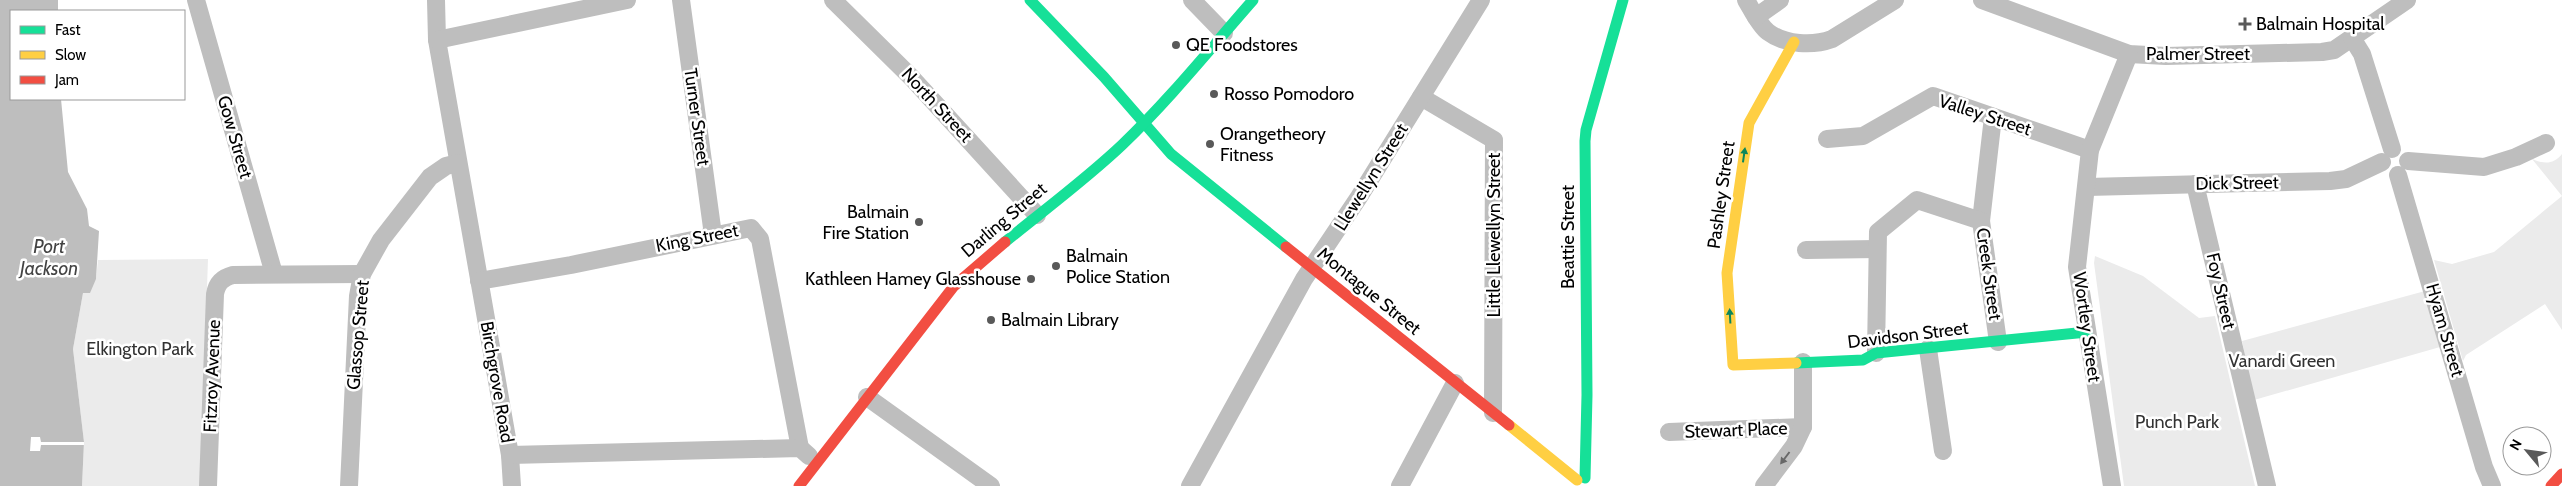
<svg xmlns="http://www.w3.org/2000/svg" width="2562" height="486" font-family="Cabin,sans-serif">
  <rect width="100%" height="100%" fill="#fff"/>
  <g fill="#ebebeb">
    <path d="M 2562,154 L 2562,196 L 2532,159 C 2544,164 2553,165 2562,154 Z"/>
    <polygon points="2562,196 2562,330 2545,304 2466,355 2463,361 2434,260 2452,264 2494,252"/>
    <polygon points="2095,256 2143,276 2199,318 2215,316 2255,486 2124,486 2094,263"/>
    <polygon points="208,259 200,486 82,486 84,442 73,349 83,293 96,279 98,260"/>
    <polygon points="2425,291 2440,347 2254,400 2242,341"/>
  </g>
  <polygon fill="#bebebe" points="0,0 58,0 58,11 11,11 11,99 61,99 68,172 87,209 89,226 99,231 96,279 90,293 83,293 73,349 84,442 82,486 0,486"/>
  <polygon fill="#fff" points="31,437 40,437 41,442 84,442 84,445 41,445 40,451 30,451"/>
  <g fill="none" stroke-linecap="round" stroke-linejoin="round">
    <g stroke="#bebebe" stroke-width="18">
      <polyline points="196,0 274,274"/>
      <polyline points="436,0 437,40 510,455 512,486"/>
      <polyline points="681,0 713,235"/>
      <polyline points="833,0 911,77 1037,215"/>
      <polyline points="1192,0 1224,33"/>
      <path d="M 1746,0 C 1752,10 1759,25 1768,32 C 1785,45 1813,46 1832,39 L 1895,0"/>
      <polyline points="1982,0 2129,54 2166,56 2322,52 2334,50 2407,0"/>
      <polyline points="1756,17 1780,0"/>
      <polyline points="2352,38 2362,54 2392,149"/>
      <polyline points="437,40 627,0"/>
      <polyline points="1421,97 1494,140 1493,413"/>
      <polyline points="1993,117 1981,221 1998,342"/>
      <polyline points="1827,139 1863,136 1933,96 2090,150"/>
      <polyline points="2408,161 2484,167 2516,157 2546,143"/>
      <polyline points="2398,175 2484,467 2492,486"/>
      <polyline points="2195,184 2267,486"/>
      <polyline points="2087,187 2330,181 2346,179 2382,162"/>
      <polyline points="1806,250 1877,249"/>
      <polyline points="479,281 571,265 751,228 760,239 800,448"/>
      <polyline points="1928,349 1943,451"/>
      <polyline points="1876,353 1878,232 1917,200 1981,221"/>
      <polyline points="867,397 991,486"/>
      <polyline points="1669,432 1803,427"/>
      <polyline points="510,455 800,448 809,456"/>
      <path d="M 208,486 L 215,294 C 217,283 222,278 233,275 L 362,274"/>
      <polyline points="349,486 358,296 362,274 381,240 430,177 446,166 458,163"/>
      <polyline points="1190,486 1304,279 1359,197 1481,0"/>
      <polyline points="1400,486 1455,383"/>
      <polyline points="1764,486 1794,446 1803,427 1803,362"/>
      <polyline points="2112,486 2077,267 2090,150 2129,54"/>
    </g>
    <g stroke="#16e098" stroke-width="11">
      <polyline points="1030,0 1104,77 1171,154 1286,247"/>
      <path d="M 1005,242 C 1044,210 1085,180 1122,145 C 1169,100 1210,49 1253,0"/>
      <polyline points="1796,363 1863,360 1876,353 2087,332"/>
      <polyline points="1585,478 1587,395 1585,141 1586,130 1623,0"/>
    </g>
    <g stroke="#ffcf43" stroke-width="11">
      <polyline points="1794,42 1749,123 1727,273 1733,365 1796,363"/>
      <polyline points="1509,425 1577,480"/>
    </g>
    <g stroke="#f24e42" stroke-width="11">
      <polyline points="1286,247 1509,425"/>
      <polyline points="799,486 954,286 1005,242"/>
      <polyline points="2551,486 2562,474"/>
    </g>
  </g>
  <defs><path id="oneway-solid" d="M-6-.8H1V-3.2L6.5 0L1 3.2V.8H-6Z" transform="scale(1.25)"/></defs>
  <g fill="#0d865b">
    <use href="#oneway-solid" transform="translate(1744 155) rotate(-82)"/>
    <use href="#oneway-solid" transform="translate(1730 316) rotate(-93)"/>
  </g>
  <use fill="#686868" href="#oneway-solid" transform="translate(1785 458) rotate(127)"/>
  <g fill="#595959" stroke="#fff" stroke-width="2">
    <path d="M2242.5 16.5h5v5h5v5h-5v5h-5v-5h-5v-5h5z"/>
    <circle cx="1176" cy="45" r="5"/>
    <circle cx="1214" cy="94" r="5"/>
    <circle cx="1210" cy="144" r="5"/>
    <circle cx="919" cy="222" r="5"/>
    <circle cx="1056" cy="266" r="5"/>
    <circle cx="1031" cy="279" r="5"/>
    <circle cx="991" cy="320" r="5"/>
  </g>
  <g text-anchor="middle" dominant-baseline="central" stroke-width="5" stroke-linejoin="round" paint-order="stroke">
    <g font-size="18" fill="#000" stroke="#fff" text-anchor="start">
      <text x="2256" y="24">Balmain Hospital</text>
      <text x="1186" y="45">QE Foodstores</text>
      <text x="1224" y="94">Rosso Pomodoro</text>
      <text x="1220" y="134">Orangetheory<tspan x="1220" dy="21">Fitness</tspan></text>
      <text x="909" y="212" text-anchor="end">Balmain<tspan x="909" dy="21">Fire Station</tspan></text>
      <text x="1066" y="256">Balmain<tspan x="1066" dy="21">Police Station</tspan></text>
      <text x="1021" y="279" text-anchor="end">Kathleen Hamey Glasshouse</text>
      <text x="1001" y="320">Balmain Library</text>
    </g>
    <g font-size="18" fill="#000" stroke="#fff">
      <text x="2198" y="54">Palmer Street</text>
      <text transform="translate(937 105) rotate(47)">North Street</text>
      <text transform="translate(1985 115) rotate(18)">Valley Street</text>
      <text transform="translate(697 117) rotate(82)">Turner Street</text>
      <text transform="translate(235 137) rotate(74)">Gow Street</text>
      <text transform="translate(1371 177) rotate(-58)">Llewellyn Street</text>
      <text transform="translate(2237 183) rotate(-1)">Dick Street</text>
      <text transform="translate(1721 195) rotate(-82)">Pashley Street</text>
      <text transform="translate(1004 220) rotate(-40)">Darling Street</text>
      <text transform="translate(1494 235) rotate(-90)">Little Llewellyn Street</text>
      <text transform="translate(1568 237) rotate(-90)">Beattie Street</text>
      <text transform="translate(697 238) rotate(-11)">King Street</text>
      <text transform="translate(1989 274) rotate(82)">Creek Street</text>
      <text transform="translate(1369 291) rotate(39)">Montague Street</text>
      <text transform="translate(2221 291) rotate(77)">Foy Street</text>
      <text transform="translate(2087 327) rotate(82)">Wortley Street</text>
      <text transform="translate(2445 330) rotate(74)">Hyam Street</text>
      <text transform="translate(358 335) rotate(-85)">Glassop Street</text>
      <text transform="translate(1908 335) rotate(-7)">Davidson Street</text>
      <text transform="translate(212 376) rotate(-88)">Fitzroy Avenue</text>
      <text transform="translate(497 382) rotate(80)">Birchgrove Road</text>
      <text transform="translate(1736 430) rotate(-2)">Stewart Place</text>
    </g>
    <g font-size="18" fill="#323232" stroke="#fff">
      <text x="140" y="349">Elkington Park</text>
      <text x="2282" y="361">Vanardi Green</text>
      <text x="2177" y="422">Punch Park</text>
    </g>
    <g font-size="19" font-style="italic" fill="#434343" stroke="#fff">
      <text x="49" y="246">Port<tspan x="49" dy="22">Jackson</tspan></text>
    </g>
  </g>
  <rect x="10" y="10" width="175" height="90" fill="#ffffff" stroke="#999999"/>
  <rect x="20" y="26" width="25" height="8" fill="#16e098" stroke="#999999"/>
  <text x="55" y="35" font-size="15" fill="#000000">Fast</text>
  <rect x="20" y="51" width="25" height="8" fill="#ffcf43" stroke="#999999"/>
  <text x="55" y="60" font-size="15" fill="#000000">Slow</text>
  <rect x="20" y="76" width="25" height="8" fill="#f24e42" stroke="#999999"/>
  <text x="55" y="85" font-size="15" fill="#000000">Jam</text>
  <g transform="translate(2527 451) rotate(299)"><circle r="24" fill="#ffffff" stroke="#999999"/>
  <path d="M0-4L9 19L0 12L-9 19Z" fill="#595959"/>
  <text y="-8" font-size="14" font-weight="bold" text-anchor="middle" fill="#000000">N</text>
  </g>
</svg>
